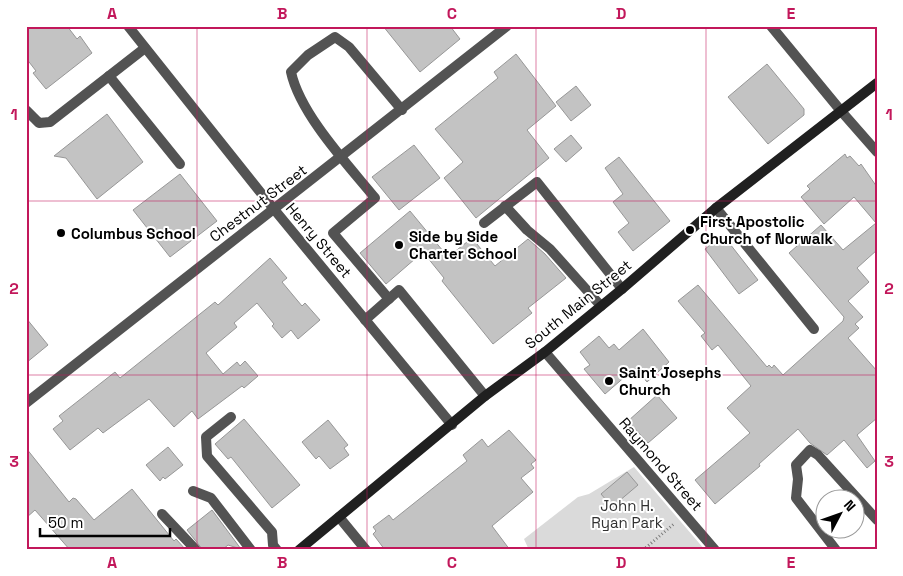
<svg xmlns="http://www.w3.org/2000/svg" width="903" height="576" font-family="'Space Grotesk',sans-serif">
  <rect width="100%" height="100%" fill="#fff"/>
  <polygon fill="#dadada" points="634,467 705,550 529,550 524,539 578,497 589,494"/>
  <g fill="#c3c3c3" stroke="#979797">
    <polygon points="26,26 67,26 77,39 80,36 92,53 46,89 33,73 36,71 26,58"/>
    <polygon points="383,26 450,26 460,39 420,72"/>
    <polygon points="516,54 556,106 527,130 549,158 476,218 444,178 463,162 435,129 498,78 494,72"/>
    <polygon points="767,64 804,109 804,115 768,144 728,97"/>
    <polygon points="576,86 591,105 571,121 556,102"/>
    <polygon points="107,114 143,162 97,199 66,158 54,156"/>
    <polygon points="571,135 582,148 566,162 554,149"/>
    <polygon points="414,145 440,178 399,210 372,177"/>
    <polygon points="845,154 847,158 850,156 859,166 861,164 877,187 877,250 857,268 869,282 848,301 863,317 855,324 859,328 848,338 877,371 877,418 857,435 875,461 867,468 844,440 827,455 810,443 798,429 759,464 760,466 715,504 695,480 750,433 727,408 751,386 718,345 712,350 701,336 705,333 678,301 698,285 767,367 769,365 772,368 774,365 783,375 843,321 844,317 789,253 821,225 843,250 876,223 854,197 824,224 801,197 810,189 807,186"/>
    <polygon points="619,157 670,221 633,251 618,232 629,223 613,202 623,194 605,168"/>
    <polygon points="180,174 217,221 170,257 133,210"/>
    <polygon points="410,211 448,257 472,238 495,266 528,239 545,254 566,278 528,308 532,313 493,344 442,281 444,278 423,252 386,284 360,253"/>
    <polygon points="723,235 758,280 739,294 705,249"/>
    <polygon points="270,258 287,278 282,282 302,306 305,303 320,320 298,339 291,330 282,338 272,326 274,324 257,303 234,323 237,327 206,353 223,374 237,362 240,366 245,361 258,376 244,388 242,386 198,419 192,411 174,427 149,399 103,433 98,428 70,450 53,429 63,421 59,416 115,372 120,378 215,302 218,305"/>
    <polygon points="26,318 48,345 26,363"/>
    <polygon points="643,329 669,362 647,382 635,368 605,394 584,369 590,365 580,352 599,336 609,348 614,344 619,350"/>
    <polygon points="657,395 677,418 648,443 628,421"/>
    <polygon points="244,419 300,485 272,508 231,457 228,459 215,444"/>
    <polygon points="328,420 348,445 344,448 349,455 330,469 319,456 316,459 302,442"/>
    <polygon points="509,430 536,460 531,464 534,468 521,478 533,492 492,526 510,550 385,550 373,534 376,531 373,527 389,515 393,520 467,461 463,455 482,439 488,447"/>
    <polygon points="168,447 183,465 165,479 163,477 160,481 146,465"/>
    <polygon points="26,448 69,502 73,498 76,499 94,520 132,489 174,541 176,539 186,550 70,550 35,510 26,518"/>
    <polygon points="627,472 638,485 612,507 601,494"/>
    <polygon points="212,510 241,549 228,545 222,550 203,550 187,530"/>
  </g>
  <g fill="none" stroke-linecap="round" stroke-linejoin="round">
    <polyline stroke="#757575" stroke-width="3" stroke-dasharray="1 2.5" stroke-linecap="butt" points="643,550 675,523"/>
    <g stroke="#535353" stroke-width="10">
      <polyline points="109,76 180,164"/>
      <polyline points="26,110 39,123 50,122 145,48"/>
      <polyline points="505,206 527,230 550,249 601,306"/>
      <polyline points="716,208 814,329"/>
      <polyline points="484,223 537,182 622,289"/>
      <path d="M 389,299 L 333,233 L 375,198 C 348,165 300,114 291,72 L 308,55 L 335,37 L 349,47 L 402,110"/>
      <polyline points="365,320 399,290 485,396"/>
      <polyline points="231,417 206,437 207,456 272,532 273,545 277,550"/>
      <polyline points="193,491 211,498 251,550"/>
      <polyline points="162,514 196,550"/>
      <polyline points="339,517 366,550"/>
      <polyline points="836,550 796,498 798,479 796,465 810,450 818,455 877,520"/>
    </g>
    <g stroke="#535353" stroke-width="10">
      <polyline points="128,26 273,208 452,425"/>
      <polyline points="841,111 877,152"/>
      <polyline points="545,352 715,550"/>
      <polyline points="26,403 507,26"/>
    </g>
    <polyline stroke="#535353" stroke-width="10" points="771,26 841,111"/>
    <polyline stroke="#202020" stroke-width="10" points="299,550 485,396 545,352 622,289 716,208 877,83"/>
  </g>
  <path fill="none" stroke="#c2185b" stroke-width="1" stroke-opacity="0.55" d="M 197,26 L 197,550M 367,26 L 367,550M 536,26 L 536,550M 706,26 L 706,550M 26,201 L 877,201M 26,375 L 877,375"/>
  <g fill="#000" stroke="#fff" stroke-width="2">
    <circle cx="690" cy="230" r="5"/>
    <circle cx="61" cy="233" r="5"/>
    <circle cx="399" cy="245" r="5"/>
    <circle cx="609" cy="381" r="5"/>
  </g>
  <g text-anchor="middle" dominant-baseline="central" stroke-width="4" stroke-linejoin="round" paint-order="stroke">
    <g font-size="15" fill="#000" stroke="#fff">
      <text transform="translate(258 203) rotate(-37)">Chestnut Street</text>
      <text transform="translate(319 240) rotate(50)">Henry Street</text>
      <text transform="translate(578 304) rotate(-39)">South Main Street</text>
      <text transform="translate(661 464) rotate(49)">Raymond Street</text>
    </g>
    <g font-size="15" font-weight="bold" fill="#000" stroke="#fff" text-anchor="start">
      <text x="700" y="221">First Apostolic<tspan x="700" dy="17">Church of Norwalk</tspan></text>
      <text x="71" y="233">Columbus School</text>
      <text x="409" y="236">Side by Side<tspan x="409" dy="17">Charter School</tspan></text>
      <text x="619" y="372">Saint Josephs<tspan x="619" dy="17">Church</tspan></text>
    </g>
    <g font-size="15" fill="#313131" stroke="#fff">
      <text x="627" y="505">John H.<tspan x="627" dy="17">Ryan Park</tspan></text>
    </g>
  </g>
  <rect width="903" height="576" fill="none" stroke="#ffffff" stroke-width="55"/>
  <g transform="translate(840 514) rotate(49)"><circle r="24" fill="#ffffff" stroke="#999999"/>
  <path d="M0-4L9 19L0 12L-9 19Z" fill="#000000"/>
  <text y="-8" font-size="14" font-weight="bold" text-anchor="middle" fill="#000000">N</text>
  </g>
  <path d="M40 528v8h130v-8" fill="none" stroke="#000000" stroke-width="2.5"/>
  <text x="48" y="528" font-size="15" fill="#000000" stroke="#ffffff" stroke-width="4" paint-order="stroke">50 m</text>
  <rect x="28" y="28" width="848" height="520" fill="none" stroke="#c2185b" stroke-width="2"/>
  <g font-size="16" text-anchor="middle" font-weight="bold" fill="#c2185b">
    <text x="112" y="19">A</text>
    <text x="282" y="19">B</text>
    <text x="452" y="19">C</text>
    <text x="621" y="19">D</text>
    <text x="791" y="19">E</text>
    <text x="14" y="120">1</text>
    <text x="889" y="120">1</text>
    <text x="14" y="294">2</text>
    <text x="889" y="294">2</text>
    <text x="14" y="467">3</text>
    <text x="889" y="467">3</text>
    <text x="112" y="568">A</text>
    <text x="282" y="568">B</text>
    <text x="452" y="568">C</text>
    <text x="621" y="568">D</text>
    <text x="791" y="568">E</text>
  </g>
</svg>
